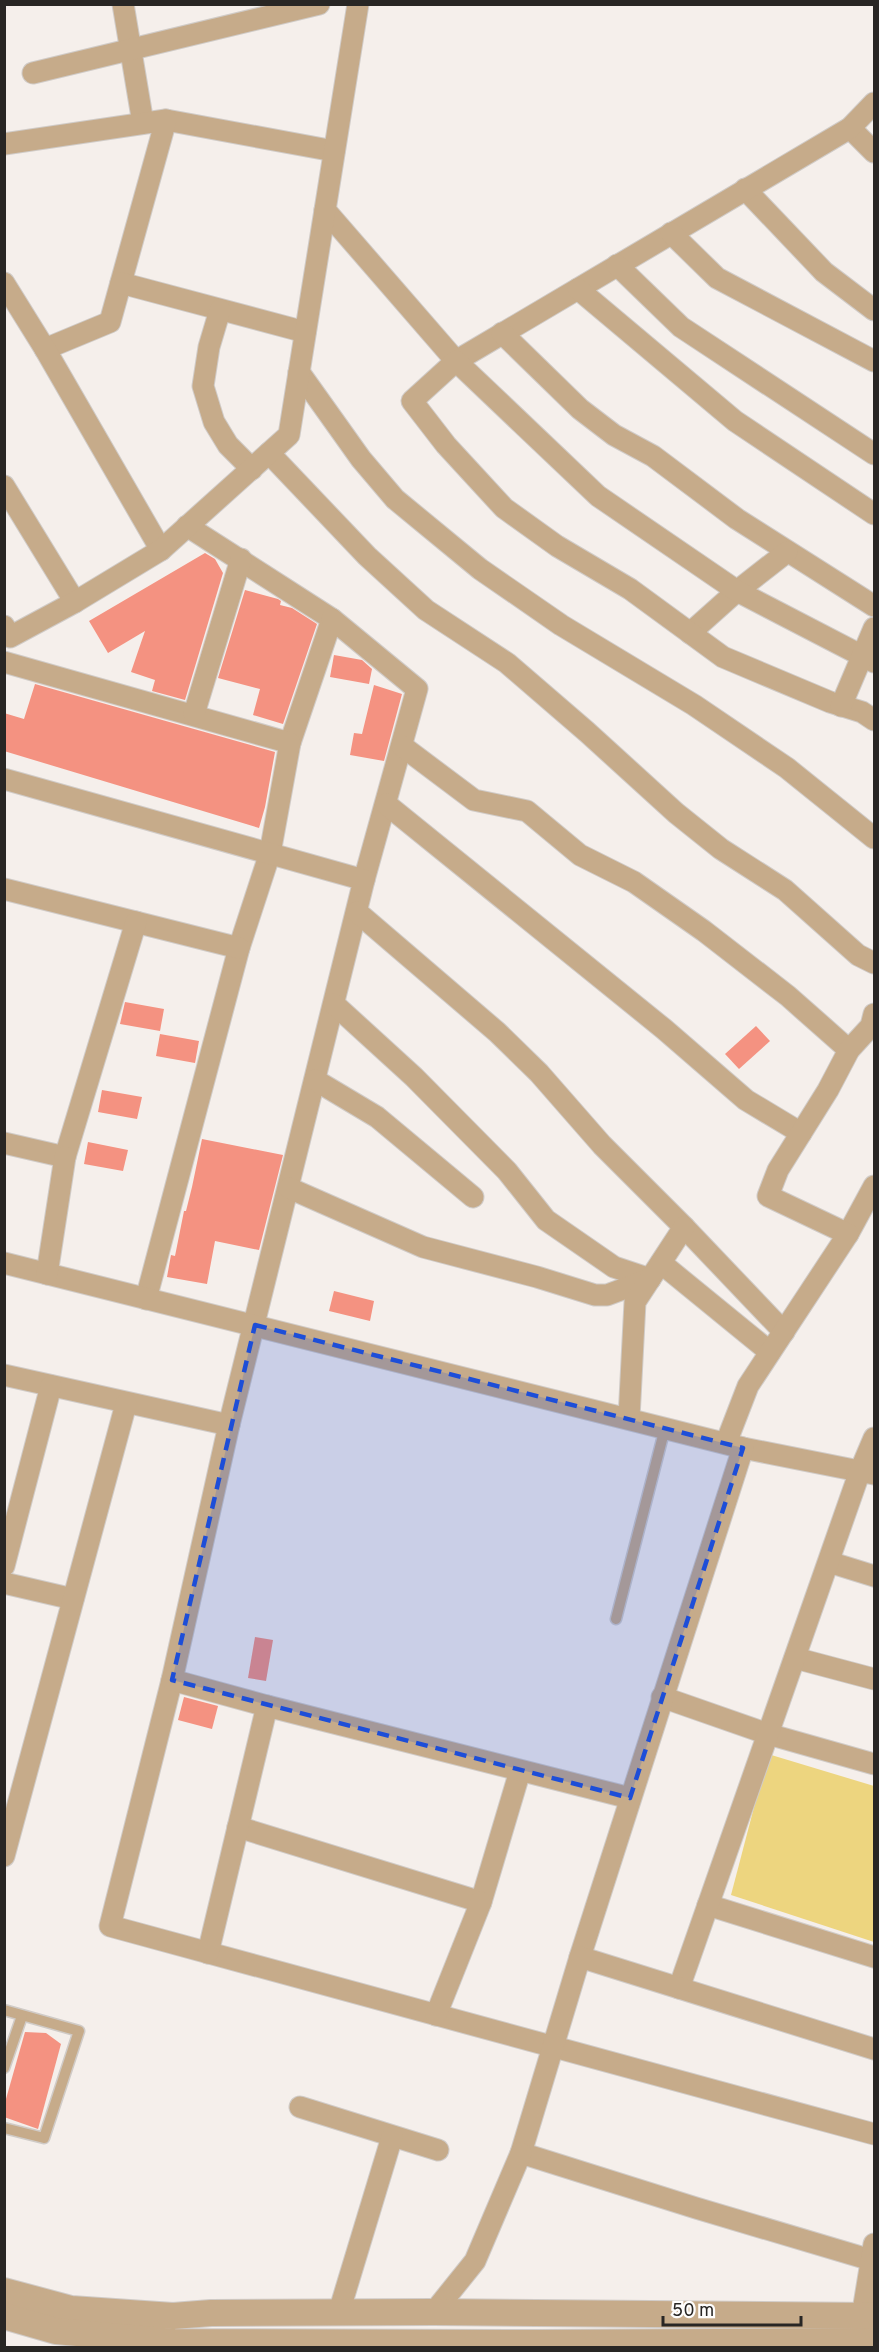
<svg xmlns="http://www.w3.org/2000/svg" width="879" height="2352" font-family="Overpass,sans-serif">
  <rect width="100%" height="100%" fill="#f5efeb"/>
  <polygon fill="#edd57f" points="768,1754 874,1786 874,1942 731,1895"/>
  <g fill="#f49281">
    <polygon points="205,553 215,559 223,573 185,700 152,691 155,680 131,672 145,631 108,653 89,621"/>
    <polygon points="245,590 278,599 281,601 280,605 292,608 317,624 283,724 253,715 260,689 218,678"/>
    <polygon points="334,655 362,660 372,669 369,684 330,677"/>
    <polygon points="35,684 275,752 265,807 259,828 4,751 4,713 24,719"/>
    <polygon points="374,685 402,694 384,761 350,755 354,733 362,734"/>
    <polygon points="125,1002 164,1009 160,1031 120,1024"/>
    <polygon points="756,1026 770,1041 739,1069 725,1054"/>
    <polygon points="160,1034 199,1041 195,1063 156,1056"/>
    <polygon points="102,1090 142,1097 137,1119 98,1112"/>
    <polygon points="202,1139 283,1155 259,1250 215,1241 207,1284 167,1277 171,1255 175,1256 184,1211 186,1211 192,1187"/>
    <polygon points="88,1142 128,1150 123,1171 84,1164"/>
    <polygon points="334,1291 374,1301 370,1321 329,1311"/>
    <polygon points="255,1637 273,1640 266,1681 248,1678"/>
    <polygon points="184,1697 218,1706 212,1729 178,1720"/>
    <polygon points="25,2032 46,2033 61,2044 38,2129 4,2117 4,2106"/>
  </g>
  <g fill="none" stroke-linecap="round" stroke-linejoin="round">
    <defs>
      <g id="service">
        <polyline points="616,1619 665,1428"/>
        <polyline points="4,2010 79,2031 44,2138 4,2128"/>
        <polyline points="4,2068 22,2016"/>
      </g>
      <g id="minor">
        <polyline points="123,4 143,123"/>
        <polyline points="33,73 319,4"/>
        <polyline points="166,120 334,151"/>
        <polyline points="850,128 874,152"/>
        <polyline points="4,144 166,120 110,322 45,349"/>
        <polyline points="745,189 824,272 874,310"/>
        <polyline points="325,210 456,361 850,128 874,103"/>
        <polyline points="671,233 717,278 874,361"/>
        <polyline points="617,265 681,327 874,454"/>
        <polyline points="4,283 45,349 161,550"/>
        <polyline points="121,283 305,332"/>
        <polyline points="578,289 735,421 874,514"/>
        <polyline points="220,310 209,347 203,386 214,422 228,445 252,469"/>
        <polyline points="502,333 580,409 614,435 653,456 737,519 874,606"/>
        <polyline points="299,372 361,459 395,499 480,569 561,625 694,705 787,768 874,838"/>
        <polyline points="269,453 367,556 426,610 507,663 587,732 676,813 721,849 785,890 858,955 874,963"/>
        <polyline points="4,486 75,602"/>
        <polyline points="187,526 332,619 290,743"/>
        <polyline points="332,619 417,689 364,880"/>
        <polyline points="4,626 10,637 75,602 161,550 289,435 358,4"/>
        <polyline points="690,633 737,591 787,552"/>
        <polyline points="4,662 290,743 270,853 239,948 146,1299"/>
        <polyline points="874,662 737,591 598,496 456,361 412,401 446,445 504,508 557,546 630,589 723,657 830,702 862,712 874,720"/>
        <polyline points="841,706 874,628"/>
        <polyline points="194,714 241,559"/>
        <polyline points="402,746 474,800 527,811 580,855 634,882 704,931 788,996 849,1050"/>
        <polyline points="4,779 364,880 229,1425 172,1680 110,1926 874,2134"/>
        <polyline points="386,804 664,1029 746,1100 801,1133"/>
        <polyline points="4,889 239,948"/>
        <polyline points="357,912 497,1032 539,1073 602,1145 684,1227 784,1332"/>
        <polyline points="334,1004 414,1077 507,1171 546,1220 614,1267 650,1279"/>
        <polyline points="315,1080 377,1117 473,1197"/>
        <polyline points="4,1143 65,1157 136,922"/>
        <polyline points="289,1188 423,1247 537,1277 595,1295 607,1295 650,1279"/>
        <polyline points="848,1234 874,1186"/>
        <polyline points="4,1263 743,1448 874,1474"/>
        <polyline points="661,1263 770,1352"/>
        <polyline points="47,1274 65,1157"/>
        <polyline points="4,1375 229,1425"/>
        <polyline points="629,1418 635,1302 684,1227"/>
        <polyline points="726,1443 748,1386 848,1234 768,1196 778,1170 828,1090 849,1050 871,1026 874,1014"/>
        <polyline points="829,1562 874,1576"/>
        <polyline points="4,1566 51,1386"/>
        <polyline points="4,1583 73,1599"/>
        <polyline points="795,1658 874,1679"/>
        <polyline points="172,1680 267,1706"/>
        <polyline points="662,1697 768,1734 874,1764"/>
        <polyline points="238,1827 481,1902 520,1771"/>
        <polyline points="4,1856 126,1404"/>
        <polyline points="708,1905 874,1957"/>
        <polyline points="208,1953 267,1706 630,1798"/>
        <polyline points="580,1957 743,1448"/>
        <polyline points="679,1988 860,1471 874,1438"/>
        <polyline points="436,2015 481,1902"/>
        <polyline points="300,2107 438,2150"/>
        <polyline points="871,2260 696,2208 521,2153 580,1957 874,2049"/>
        <polyline points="339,2312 392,2137"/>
        <polyline points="434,2312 475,2261 521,2153"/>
        <polyline points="862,2317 874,2244"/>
      </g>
      <g id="tertiary">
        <polyline points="4,2291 71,2309 173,2316 211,2313 434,2312 874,2316"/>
        <polyline points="4,2316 56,2331 174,2342 534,2343 874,2341"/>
      </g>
    </defs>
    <use href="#service" stroke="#d0cbc7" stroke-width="13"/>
    <use href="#minor" stroke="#d0cbc7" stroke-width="23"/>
    <use href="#tertiary" stroke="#d0cbc7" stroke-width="28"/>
    <use href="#service" stroke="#c6ab8a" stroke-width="10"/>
    <use href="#minor" stroke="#c6ab8a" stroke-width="21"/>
    <use href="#tertiary" stroke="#c6ab8a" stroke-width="26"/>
  </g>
  <path fill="#1d4ed8" fill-opacity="0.2" stroke="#1d4ed8" stroke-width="4.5" stroke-dasharray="12 8" stroke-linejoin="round" d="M 255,1325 L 743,1448 L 630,1798 L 172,1680 Z"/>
  <rect width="879" height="2352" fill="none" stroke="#282624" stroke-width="12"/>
  <path d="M663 2316v9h138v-9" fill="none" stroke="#282624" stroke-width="3"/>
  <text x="672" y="2316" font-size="18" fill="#282624" stroke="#fefdfc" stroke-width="4.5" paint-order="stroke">50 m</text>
</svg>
